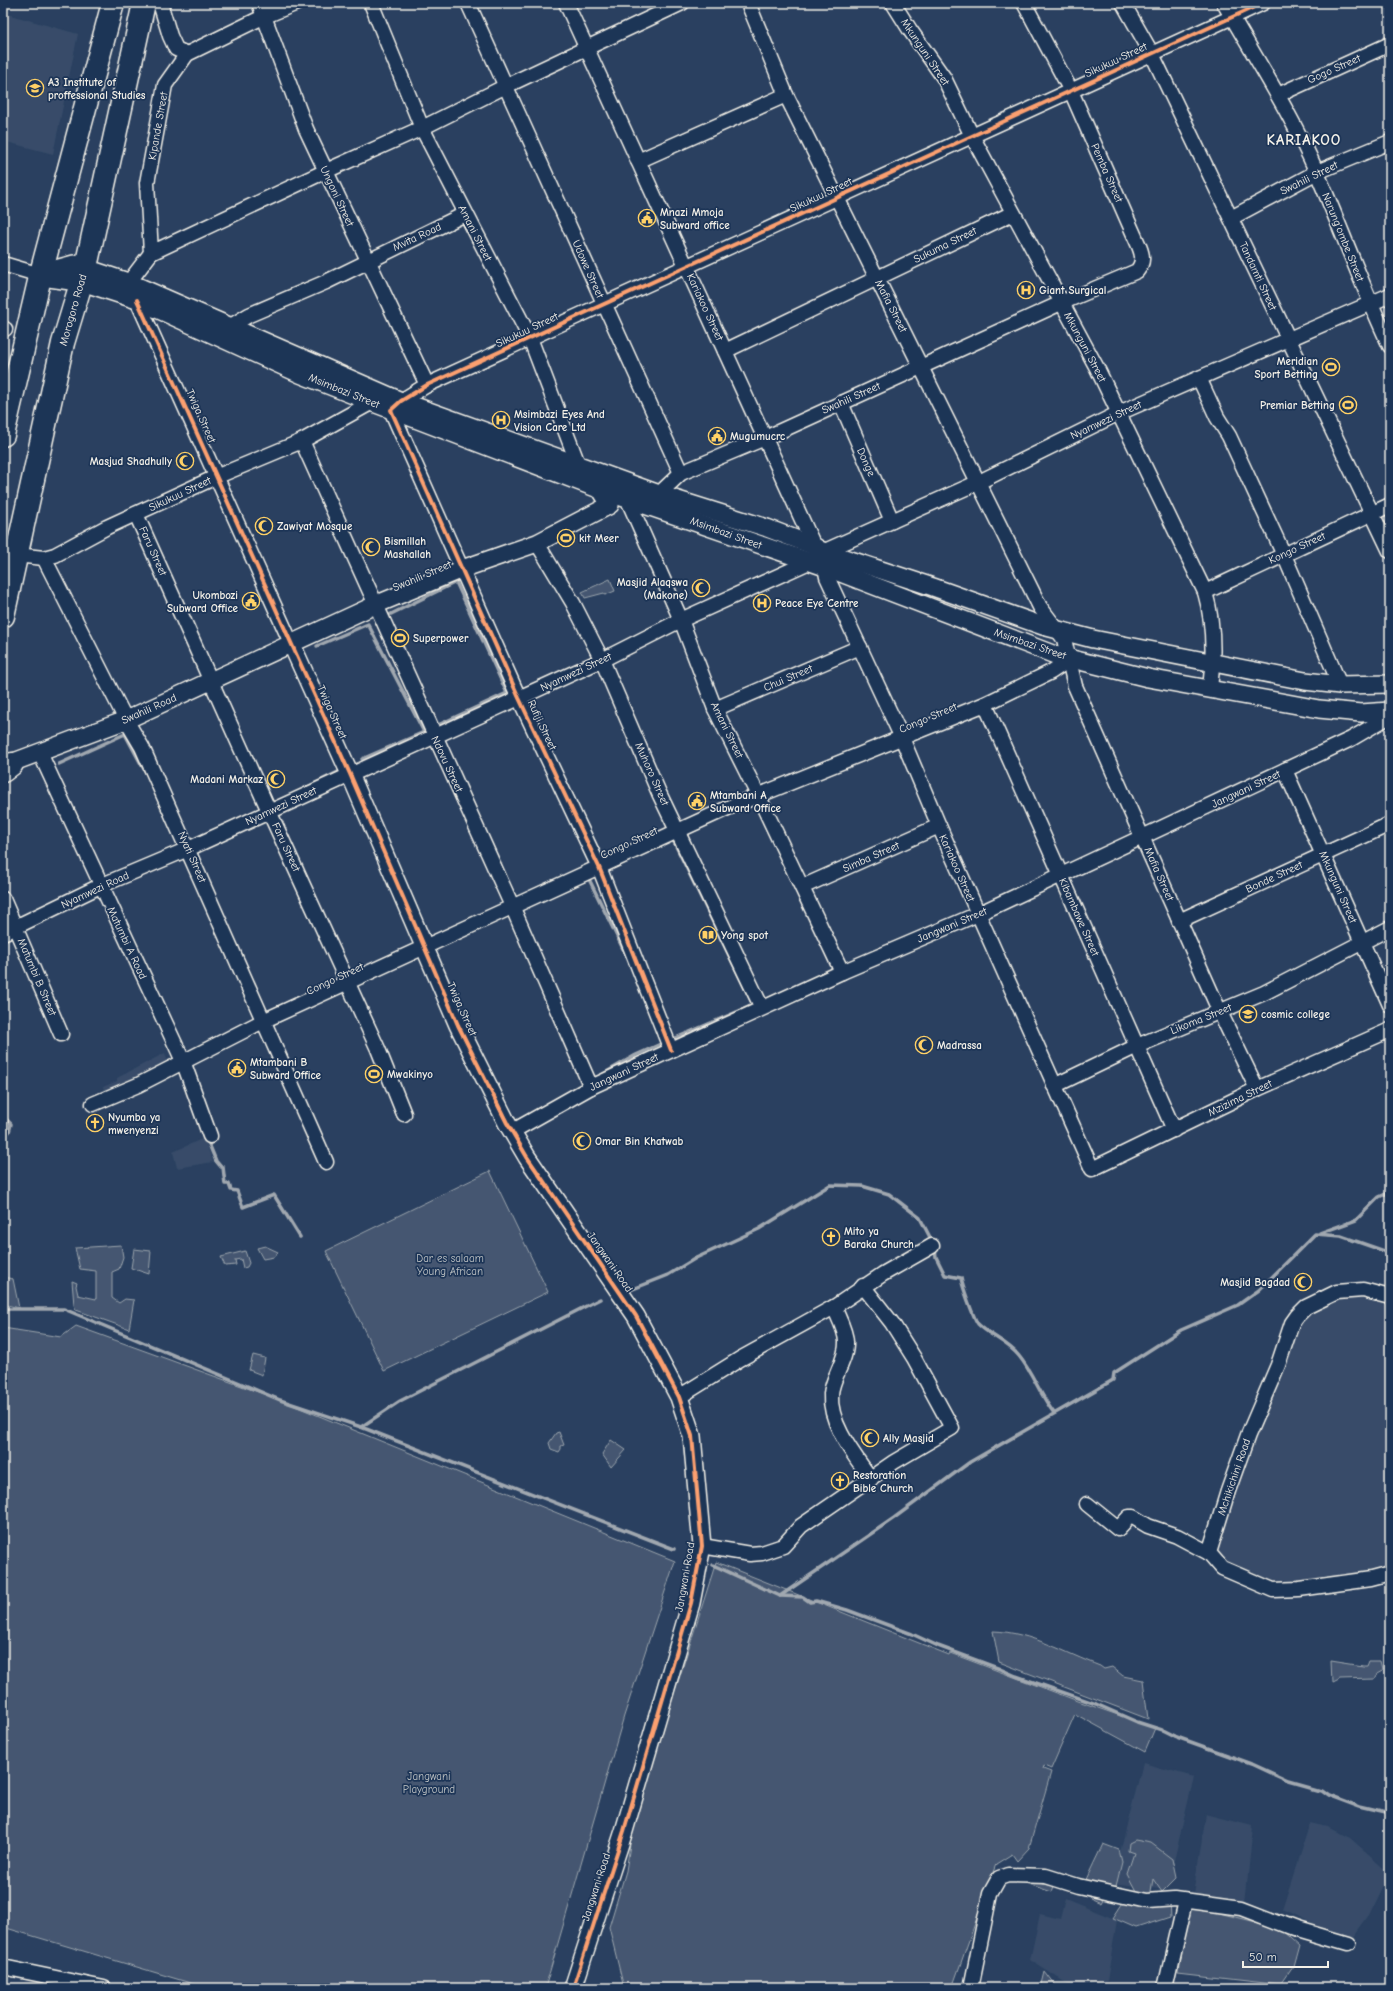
<svg xmlns="http://www.w3.org/2000/svg" width="1393" height="1991" font-family="'Comic Neue',sans-serif">
  <rect width="100%" height="100%" fill="#2a4060"/>
  <filter id="ink" filterUnits="userSpaceOnUse"><feTurbulence type="fractalNoise" baseFrequency=".025" numOctaves="2"/><feDisplacementMap in="SourceGraphic" scale="8" xChannelSelector="R" yChannelSelector="G"/><feConvolveMatrix kernelMatrix="1 2 1 2 8 2 1 2 1" color-interpolation-filters="sRGB"/></filter>
  <g filter="url(#ink)">
    <g fill="#374c69">
      <polygon points="3,13 78,34 53,154 3,141"/>
      <polygon points="165,1053 169,1066 105,1095 103,1087 117,1081 117,1078"/>
      <polygon points="204,1138 213,1162 177,1168 173,1152"/>
      <polygon points="1336,1295 1360,1295 1390,1304 1390,1565 1379,1569 1296,1583 1273,1583 1234,1570 1216,1554 1252,1431 1299,1313"/>
      <polygon points="1143,1763 1194,1777 1167,1890 1112,1883"/>
      <polygon points="1206,1814 1252,1826 1244,1902 1193,1894"/>
      <polygon points="1310,1823 1327,1827 1350,1838 1389,1872 1368,1915 1352,1937 1319,1929 1282,1910"/>
      <polygon points="1065,1899 1117,1920 1107,1981 1074,1988 1030,1960 1040,1914 1060,1919"/>
    </g>
    <g fill="#445771" stroke="#9ca4ac">
      <polygon points="610,579 615,591 605,595 604,593 585,598 582,592"/>
      <polygon points="490,1171 548,1292 384,1371 326,1251"/>
      <polygon points="121,1245 123,1257 119,1269 112,1272 112,1298 119,1303 125,1299 134,1300 129,1329 76,1310 74,1305 72,1281 77,1283 76,1286 78,1295 96,1299 96,1271 80,1269 75,1248"/>
      <polygon points="265,1246 278,1252 274,1257 263,1259 257,1248"/>
      <polygon points="134,1249 151,1251 149,1274 131,1268"/>
      <polygon points="245,1251 249,1263 247,1267 243,1268 241,1259 235,1260 236,1265 225,1266 221,1257"/>
      <polygon points="3,1277 13,1279 19,1308 3,1304"/>
      <polygon points="76,1326 280,1400 675,1561 624,1716 545,1988 207,1988 3,1927 3,1328 61,1337"/>
      <polygon points="253,1355 265,1358 262,1375 249,1370"/>
      <polygon points="559,1432 564,1445 561,1446 561,1449 559,1452 551,1449 549,1443 556,1433"/>
      <polygon points="611,1440 626,1450 611,1467 602,1454"/>
      <polygon points="716,1562 949,1655 950,1653 1078,1701 1155,1728 1145,1752 1075,1714 1051,1769 1044,1766 1043,1769 1051,1772 1029,1848 1017,1861 1012,1854 996,1864 952,1988 624,1988 609,1927 626,1871 639,1786 679,1679"/>
      <path d="M 993,1631 C 1031,1632 1065,1653 1100,1666 L 1104,1669 L 1112,1667 L 1123,1676 L 1143,1680 L 1148,1719 L 999,1662 Z"/>
      <polygon points="1331,1661 1363,1666 1367,1666 1369,1661 1382,1661 1384,1669 1375,1674 1373,1678 1340,1679 1332,1683"/>
      <polygon points="1135,1840 1151,1843 1172,1859 1176,1878 1162,1892 1153,1879 1149,1903 1136,1891 1127,1874 1134,1853 1128,1851 1129,1843"/>
      <polygon points="1103,1844 1119,1850 1122,1862 1115,1890 1107,1892 1101,1903 1090,1898 1081,1890"/>
      <polygon points="1027,1876 1038,1883 1054,1886 1052,1892 1025,1883"/>
      <polygon points="1169,1900 1170,1917 1136,1928 1113,1918 1124,1901"/>
      <polygon points="1187,1905 1279,1928 1299,1946 1293,1968 1282,1984 1178,1972"/>
      <polygon points="1045,1972 1055,1985 1062,1988 1041,1988"/>
    </g>
    <g fill="none" stroke-linecap="round" stroke-linejoin="round">
      <g stroke="#a1a8b0" stroke-width="3.5">
        <polygon points="456,582 507,693 436,726 425,698 383,618"/>
        <polyline points="317,646 368,624 424,732 362,759"/>
        <polyline points="59,764 125,734 146,773"/>
        <polyline points="305,788 338,772"/>
        <polyline points="670,839 672,838 753,1005 671,1040"/>
        <polyline points="588,877 626,955"/>
        <polyline points="603,1074 636,1055 665,1042"/>
        <polyline points="3,1122 7,1120 11,1124 9,1132 3,1137"/>
        <polyline points="207,1139 216,1161 221,1167 223,1167 225,1184 229,1184 231,1190 237,1191 243,1207 274,1195 300,1237"/>
        <polyline points="1320,1233 1356,1220 1379,1197 1390,1192"/>
        <path d="M 935,1249 L 936,1257 L 945,1275 L 961,1278 C 962,1285 974,1319 978,1324 C 990,1336 1008,1342 1019,1356 C 1033,1373 1040,1395 1054,1413"/>
        <polyline points="630,1290 668,1275 696,1258 759,1229 830,1185 862,1186 889,1194 920,1218 933,1243"/>
        <polyline points="3,1309 64,1309 280,1400 361,1427 674,1549"/>
        <polyline points="361,1427 400,1401 600,1299"/>
        <polyline points="713,1565 780,1596 803,1597 810,1602 816,1601 847,1610 912,1634 938,1646 1000,1669 1016,1676 1096,1704 1137,1722 1162,1730 1174,1736 1252,1764 1289,1781 1321,1790 1328,1795 1360,1807 1390,1814"/>
        <polyline points="780,1596 894,1518 970,1462 1113,1380 1114,1373 1181,1330 1238,1305 1259,1290 1315,1234 1341,1236 1390,1253"/>
        <polyline points="1387,1814 1390,1806"/>
      </g>
      <defs>
        <g id="minor">
          <polyline points="160,3 170,36 176,49 187,54"/>
          <polyline points="259,3 306,129 427,385"/>
          <polyline points="371,3 422,128 530,338 578,464"/>
          <polyline points="468,3 681,473"/>
          <polyline points="566,3 814,546"/>
          <polyline points="748,3 786,95 1040,607 1064,639 1075,686 1219,1010 1257,1089"/>
          <path d="M 893,3 L 910,30 L 944,78 L 972,136 L 1097,368 L 1205,592 C 1214,623 1214,657 1210,689"/>
          <polyline points="1123,3 1152,54 1390,551"/>
          <path d="M 1224,3 C 1256,59 1291,113 1317,173 C 1342,230 1363,289 1390,346"/>
          <polyline points="1278,95 1390,44"/>
          <polyline points="638,161 786,95"/>
          <polyline points="1231,218 1317,172 1390,142"/>
          <polyline points="151,253 147,183 165,85 187,54 263,17 297,3"/>
          <polyline points="3,264 30,272 41,273"/>
          <polyline points="123,290 151,253 326,171 422,128 506,86 682,3"/>
          <polyline points="137,300 291,643"/>
          <polyline points="3,328 5,329"/>
          <polyline points="225,333 234,324 249,315 326,282 465,214"/>
          <polyline points="725,351 1013,213"/>
          <polyline points="1199,378 1217,417 1229,436 1284,555 1340,685"/>
          <polyline points="841,403 892,521"/>
          <polyline points="302,441 512,906 591,1087"/>
          <polyline points="630,493 628,500 681,620 715,709 758,795 842,972"/>
          <path d="M 657,502 L 661,492 L 681,473 L 765,438 L 1061,303 L 1137,271 C 1144,262 1143,256 1139,246 L 1071,91 L 1024,3"/>
          <polyline points="136,514 269,811 378,1049 404,1114"/>
          <polyline points="537,543 573,603 602,660 659,793 762,1008"/>
          <polyline points="825,551 979,482 1119,413 1390,295"/>
          <polyline points="16,555 44,558 55,555 107,527 218,476 302,441 367,405 375,394"/>
          <polyline points="44,558 126,720 142,747 326,1162"/>
          <polyline points="825,567 827,577 902,738 939,826 1092,1169 1257,1089 1390,1030"/>
          <polyline points="1205,592 1390,505"/>
          <polyline points="985,704 1174,1130"/>
          <polyline points="715,709 860,647"/>
          <polyline points="40,753 183,1061 210,1136"/>
          <polyline points="1285,770 1390,1005"/>
          <polyline points="802,887 939,826"/>
          <polyline points="3,899 61,1034"/>
          <polyline points="1179,921 1390,824"/>
          <polyline points="3,933 100,886 188,849 602,660 681,620 809,562"/>
          <polyline points="671,1050 599,867 519,698 391,410 401,401 427,385 1263,3"/>
          <polyline points="1054,1086 1137,1046 1264,993 1390,928"/>
          <polyline points="93,1104 138,1085 263,1021 730,807 985,704 1051,672 1063,664 1063,658"/>
          <polyline points="513,1131 591,1087 842,972 978,914 1351,739 1390,716"/>
          <polyline points="1390,1297 1363,1290 1337,1292 1306,1307 1297,1316 1292,1323 1278,1365 1248,1435 1228,1491 1209,1553 1222,1568 1273,1590 1299,1589 1371,1579 1390,1574"/>
          <path d="M 834,1307 C 838,1317 846,1331 846,1342 C 847,1360 832,1377 831,1394 C 829,1425 855,1456 871,1479"/>
          <polyline points="679,1397 740,1359 834,1307 883,1274 932,1246"/>
          <polyline points="1087,1504 1118,1529 1129,1517 1133,1517 1148,1526 1177,1536 1209,1553"/>
          <polyline points="702,1546 750,1554 762,1553 783,1546 801,1526 894,1462 952,1428 914,1358 892,1323 863,1286"/>
          <polyline points="3,1967 104,1988"/>
          <polyline points="971,1988 990,1894 999,1878 1008,1875 1046,1876 1078,1886 1147,1901 1175,1899 1241,1908 1296,1929 1347,1944"/>
          <polyline points="1165,1988 1185,1901"/>
        </g>
        <g id="tertiary">
          <polyline points="41,273 49,278 85,283 137,300 300,374 371,402 601,490 825,567 1063,658 1068,658 1148,678 1319,709 1361,713 1390,711"/>
          <polyline points="41,273 74,264 128,282 401,401 659,494 767,528 814,546 820,550 933,587 1043,626 1093,639 1305,681 1340,685 1390,684"/>
          <polyline points="291,643 350,774 458,1025 507,1123 527,1157 636,1316 679,1397 692,1436 702,1546 691,1603 624,1831 573,1988"/>
          <polyline points="3,766 126,720 375,605 462,569 537,543 610,505 601,490"/>
        </g>
        <g id="trunk">
          <polyline points="3,435 41,273 113,3"/>
          <polyline points="3,616 63,343 86,267 144,3"/>
          <polyline points="3,771 12,764"/>
        </g>
      </defs>
      <use href="#minor" stroke="#f4f1e8" stroke-width="17"/>
      <use href="#tertiary" stroke="#f4f1e8" stroke-width="20"/>
      <use href="#trunk" stroke="#f4f1e8" stroke-width="25"/>
      <use href="#minor" stroke="#1d3557" stroke-width="14"/>
      <use href="#tertiary" stroke="#1d3557" stroke-width="17"/>
      <use href="#trunk" stroke="#1d3557" stroke-width="22"/>
      <defs>
        <g id="cycleway">
          <polyline points="137,300 350,774 458,1025 507,1123 527,1157 636,1316 679,1397 692,1436 702,1546 691,1603 624,1831 573,1988"/>
          <polyline points="671,1050 599,867 519,698 391,410 401,401 427,385 1263,3"/>
        </g>
      </defs>
      <use href="#cycleway" stroke="#1d3557" stroke-width="6"/>
      <use href="#cycleway" stroke="#fca06f" stroke-width="4"/>
    </g>
  </g>
  <defs>
    <symbol id="university-ring" viewBox="-11 -11 22 22"><circle r="9.5" fill="#1d3557" stroke="#ffd166" stroke-width="1.5"/><path d="M0-5L7-2L0 1L-7-2ZM-4 1L0 2.5L4 1V4Q0 6-4 4Z" fill="#ffd166"/></symbol>
    <symbol id="civic-ring" viewBox="-11 -11 22 22"><circle r="9.5" fill="#1d3557" stroke="#ffd166" stroke-width="1.5"/><path d="M-.6-6.5H3V-4.5H.6V-3L4-1V1h2V6H-6V1h2V-1L-.6-3ZM-1.2 2.5V6h2.4V2.5Z" fill="#ffd166"/></symbol>
    <symbol id="hospital-ring" viewBox="-11 -11 22 22"><circle r="9.5" fill="#1d3557" stroke="#ffd166" stroke-width="1.5"/><path d="M-5-5h3v3.5h4V-5h3V5h-3V1.5h-4V5h-3Z" fill="#ffd166"/></symbol>
    <symbol id="stadium-ring" viewBox="-11 -11 22 22"><circle r="9.5" fill="#1d3557" stroke="#ffd166" stroke-width="1.5"/><path d="M0-5a6.5 5 0 1 0 0 10a6.5 5 0 1 0 0-10ZM-3.5-1.8h7v3.6h-7Z" fill="#ffd166"/></symbol>
    <symbol id="mosque-ring" viewBox="-11 -11 22 22"><circle r="9.5" fill="#1d3557" stroke="#ffd166" stroke-width="1.5"/><path d="M3.5-4.9A6 6 0 1 0 3.5 4.9A5 5 0 1 1 3.5-4.9Z" fill="#ffd166"/></symbol>
    <symbol id="library-ring" viewBox="-11 -11 22 22"><circle r="9.5" fill="#1d3557" stroke="#ffd166" stroke-width="1.5"/><path d="M-6-4Q-3-5.5-.7-3.5V5Q-3 3-6 4ZM6-4Q3-5.5 .7-3.5V5Q3 3 6 4Z" fill="#ffd166"/></symbol>
    <symbol id="church-ring" viewBox="-11 -11 22 22"><circle r="9.5" fill="#1d3557" stroke="#ffd166" stroke-width="1.5"/><path d="M-1.2-6h2.4v3.5h3.3v2.4h-3.3V6h-2.4V-.1h-3.3v-2.4h3.3Z" fill="#ffd166"/></symbol>
  </defs>
  <g fill-rule="evenodd">
    <use href="#university-ring" x="25" y="78" width="20" height="20"/>
    <use href="#civic-ring" x="637" y="208" width="20" height="20"/>
    <use href="#hospital-ring" x="1016" y="280" width="20" height="20"/>
    <use href="#stadium-ring" x="1321" y="357" width="20" height="20"/>
    <use href="#stadium-ring" x="1338" y="395" width="20" height="20"/>
    <use href="#hospital-ring" x="491" y="410" width="20" height="20"/>
    <use href="#civic-ring" x="707" y="426" width="20" height="20"/>
    <use href="#mosque-ring" x="175" y="451" width="20" height="20"/>
    <use href="#mosque-ring" x="254" y="516" width="20" height="20"/>
    <use href="#stadium-ring" x="556" y="528" width="20" height="20"/>
    <use href="#mosque-ring" x="361" y="537" width="20" height="20"/>
    <use href="#mosque-ring" x="691" y="578" width="20" height="20"/>
    <use href="#civic-ring" x="241" y="591" width="20" height="20"/>
    <use href="#hospital-ring" x="752" y="593" width="20" height="20"/>
    <use href="#stadium-ring" x="390" y="628" width="20" height="20"/>
    <use href="#mosque-ring" x="266" y="769" width="20" height="20"/>
    <use href="#civic-ring" x="687" y="791" width="20" height="20"/>
    <use href="#library-ring" x="698" y="925" width="20" height="20"/>
    <use href="#university-ring" x="1238" y="1004" width="20" height="20"/>
    <use href="#mosque-ring" x="914" y="1035" width="20" height="20"/>
    <use href="#civic-ring" x="227" y="1058" width="20" height="20"/>
    <use href="#stadium-ring" x="364" y="1064" width="20" height="20"/>
    <use href="#church-ring" x="85" y="1113" width="20" height="20"/>
    <use href="#mosque-ring" x="572" y="1131" width="20" height="20"/>
    <use href="#church-ring" x="821" y="1227" width="20" height="20"/>
    <use href="#mosque-ring" x="1293" y="1272" width="20" height="20"/>
    <use href="#mosque-ring" x="860" y="1428" width="20" height="20"/>
    <use href="#church-ring" x="830" y="1471" width="20" height="20"/>
  </g>
  <g text-anchor="middle" dominant-baseline="central" stroke-width="3.5" stroke-linejoin="round" paint-order="stroke">
    <g font-size="11" fill="#f4f1e8" stroke="#1d3557">
      <text transform="translate(925 52) rotate(56)">Mkunguni Street</text>
      <text transform="translate(1116 60) rotate(-25)">Sikukuu Street</text>
      <text transform="translate(1334 69) rotate(-24)">Gogo Street</text>
      <text transform="translate(158 126) rotate(-80)">Kipande Street</text>
      <text transform="translate(1107 173) rotate(66)">Pemba Street</text>
      <text transform="translate(1309 178) rotate(-26)">Swahili Street</text>
      <text transform="translate(821 195) rotate(-25)">Sikukuu Street</text>
      <text transform="translate(337 196) rotate(65)">Ungoni Street</text>
      <text transform="translate(475 233) rotate(63)">Amani Street</text>
      <text transform="translate(417 237) rotate(-25)">Mvita Road</text>
      <text transform="translate(1343 237) rotate(68)">Narung'ombe Street</text>
      <text transform="translate(945 245) rotate(-26)">Sukuma Street</text>
      <text transform="translate(588 269) rotate(66)">Udowe Street</text>
      <text transform="translate(1258 276) rotate(65)">Tandamti Street</text>
      <text transform="translate(891 306) rotate(63)">Mafia Street</text>
      <text transform="translate(705 307) rotate(65)">Kariakoo Street</text>
      <text transform="translate(73 310) rotate(-74)">Morogoro Road</text>
      <text transform="translate(527 330) rotate(-25)">Sikukuu Street</text>
      <text transform="translate(1085 347) rotate(62)">Mkunguni Street</text>
      <text transform="translate(344 391) rotate(22)">Msimbazi Street</text>
      <text transform="translate(851 398) rotate(-24)">Swahili Street</text>
      <text transform="translate(201 416) rotate(66)">Twiga Street</text>
      <text transform="translate(1106 420) rotate(-25)">Nyamwezi Street</text>
      <text transform="translate(866 462) rotate(66)">Donge</text>
      <text transform="translate(180 494) rotate(-25)">Sikukuu Street</text>
      <text transform="translate(726 533) rotate(20)">Msimbazi Street</text>
      <text transform="translate(1297 548) rotate(-25)">Kongo Street</text>
      <text transform="translate(153 551) rotate(66)">Faru Street</text>
      <text transform="translate(422 576) rotate(-23)">Swahili Street</text>
      <text transform="translate(1030 644) rotate(19)">Msimbazi Street</text>
      <text transform="translate(576 672) rotate(-25)">Nyamwezi Street</text>
      <text transform="translate(788 678) rotate(-23)">Chui Street</text>
      <text transform="translate(149 709) rotate(-24)">Swahili Road</text>
      <text transform="translate(332 712) rotate(66)">Twiga Street</text>
      <text transform="translate(928 718) rotate(-23)">Congo Street</text>
      <text transform="translate(542 725) rotate(65)">Rufiji Street</text>
      <text transform="translate(727 730) rotate(64)">Amani Street</text>
      <text transform="translate(447 764) rotate(65)">Ndovu Street</text>
      <text transform="translate(652 774) rotate(66)">Muhoro Street</text>
      <text transform="translate(1246 789) rotate(-25)">Jangwani Street</text>
      <text transform="translate(281 806) rotate(-25)">Nyamwezi Street</text>
      <text transform="translate(629 843) rotate(-25)">Congo Street</text>
      <text transform="translate(286 847) rotate(65)">Faru Street</text>
      <text transform="translate(192 857) rotate(66)">Nyati Street</text>
      <text transform="translate(871 857) rotate(-24)">Simba Street</text>
      <text transform="translate(957 868) rotate(66)">Kariakoo Street</text>
      <text transform="translate(1159 874) rotate(66)">Mafia Street</text>
      <text transform="translate(1274 877) rotate(-25)">Bonde Street</text>
      <text transform="translate(1338 887) rotate(66)">Mkunguni Street</text>
      <text transform="translate(95 890) rotate(-25)">Nyamwezi Road</text>
      <text transform="translate(1079 917) rotate(66)">Kibambawe Street</text>
      <text transform="translate(952 925) rotate(-23)">Jangwani Street</text>
      <text transform="translate(127 943) rotate(65)">Matumbi A Road</text>
      <text transform="translate(37 977) rotate(67)">Matumbi B Street</text>
      <text transform="translate(335 979) rotate(-25)">Congo Street</text>
      <text transform="translate(462 1009) rotate(66)">Twiga Street</text>
      <text transform="translate(1201 1019) rotate(-22)">Likoma Street</text>
      <text transform="translate(624 1072) rotate(-25)">Jangwani Street</text>
      <text transform="translate(1240 1098) rotate(-26)">Mzizima Street</text>
      <text transform="translate(610 1262) rotate(55)">Jangwani Road</text>
      <text transform="translate(1234 1477) rotate(-71)">Mchikichini Road</text>
      <text transform="translate(685 1577) rotate(-80)">Jangwani Road</text>
      <text transform="translate(596 1887) rotate(-72)">Jangwani Road</text>
    </g>
    <g font-size="11" font-weight="bold" fill="#f4f1e8" stroke="#1d3557" text-anchor="start">
      <text x="48" y="82">A3 Institute of<tspan x="48" dy="13">proffessional Studies</tspan></text>
      <text x="660" y="212">Mnazi Mmoja<tspan x="660" dy="13">Subward office</tspan></text>
      <text x="1039" y="290">Giant Surgical</text>
      <text x="1318" y="361" text-anchor="end">Meridian<tspan x="1318" dy="13">Sport Betting</tspan></text>
      <text x="1335" y="405" text-anchor="end">Premiar Betting</text>
      <text x="514" y="414">Msimbazi Eyes And<tspan x="514" dy="13">Vision Care Ltd</tspan></text>
      <text x="730" y="436">Mugumucrc</text>
      <text x="172" y="461" text-anchor="end">Masjud Shadhully</text>
      <text x="277" y="526">Zawiyat Mosque</text>
      <text x="579" y="538">kit Meer</text>
      <text x="384" y="541">Bismillah<tspan x="384" dy="13">Mashallah</tspan></text>
      <text x="688" y="582" text-anchor="end">Masjid Alaqswa<tspan x="688" dy="13">(Makone)</tspan></text>
      <text x="238" y="595" text-anchor="end">Ukombozi<tspan x="238" dy="13">Subward Office</tspan></text>
      <text x="775" y="603">Peace Eye Centre</text>
      <text x="413" y="638">Superpower</text>
      <text x="263" y="779" text-anchor="end">Madani Markaz</text>
      <text x="710" y="795">Mtambani A<tspan x="710" dy="13">Subward Office</tspan></text>
      <text x="721" y="935">Yong spot</text>
      <text x="1261" y="1014">cosmic college</text>
      <text x="937" y="1045">Madrassa</text>
      <text x="250" y="1062">Mtambani B<tspan x="250" dy="13">Subward Office</tspan></text>
      <text x="387" y="1074">Mwakinyo</text>
      <text x="108" y="1117">Nyumba ya<tspan x="108" dy="13">mwenyenzi</tspan></text>
      <text x="595" y="1141">Omar Bin Khatwab</text>
      <text x="844" y="1231">Mito ya<tspan x="844" dy="13">Baraka Church</tspan></text>
      <text x="1290" y="1282" text-anchor="end">Masjid Bagdad</text>
      <text x="883" y="1438">Ally Masjid</text>
      <text x="853" y="1475">Restoration<tspan x="853" dy="13">Bible Church</tspan></text>
    </g>
    <g font-size="11" fill="#bfc3c4" stroke="#1d3557">
      <text x="450" y="1258">Dar es salaam<tspan x="450" dy="13">Young African</tspan></text>
      <text x="429" y="1776">Jangwani<tspan x="429" dy="13">Playground</tspan></text>
    </g>
    <g font-size="15" font-weight="bold" letter-spacing="1" fill="#f4f1e8" stroke="#1d3557">
      <text x="1304" y="140">KARIAKOO</text>
    </g>
  </g>
  <rect width="1393" height="1991" fill="none" stroke="#1d3557" stroke-width="16"/>
  <rect x="8" y="8" width="1377" height="1975" fill="none" stroke="#f4f1e8" stroke-width="1.5" filter="url(#ink)"/>
  <path d="M1243 1961v6h85v-6" fill="none" stroke="#f4f1e8" stroke-width="2"/>
  <text x="1249" y="1961" font-size="12" fill="#f4f1e8" stroke="#1d3557" stroke-width="3" paint-order="stroke">50 m</text>
</svg>
